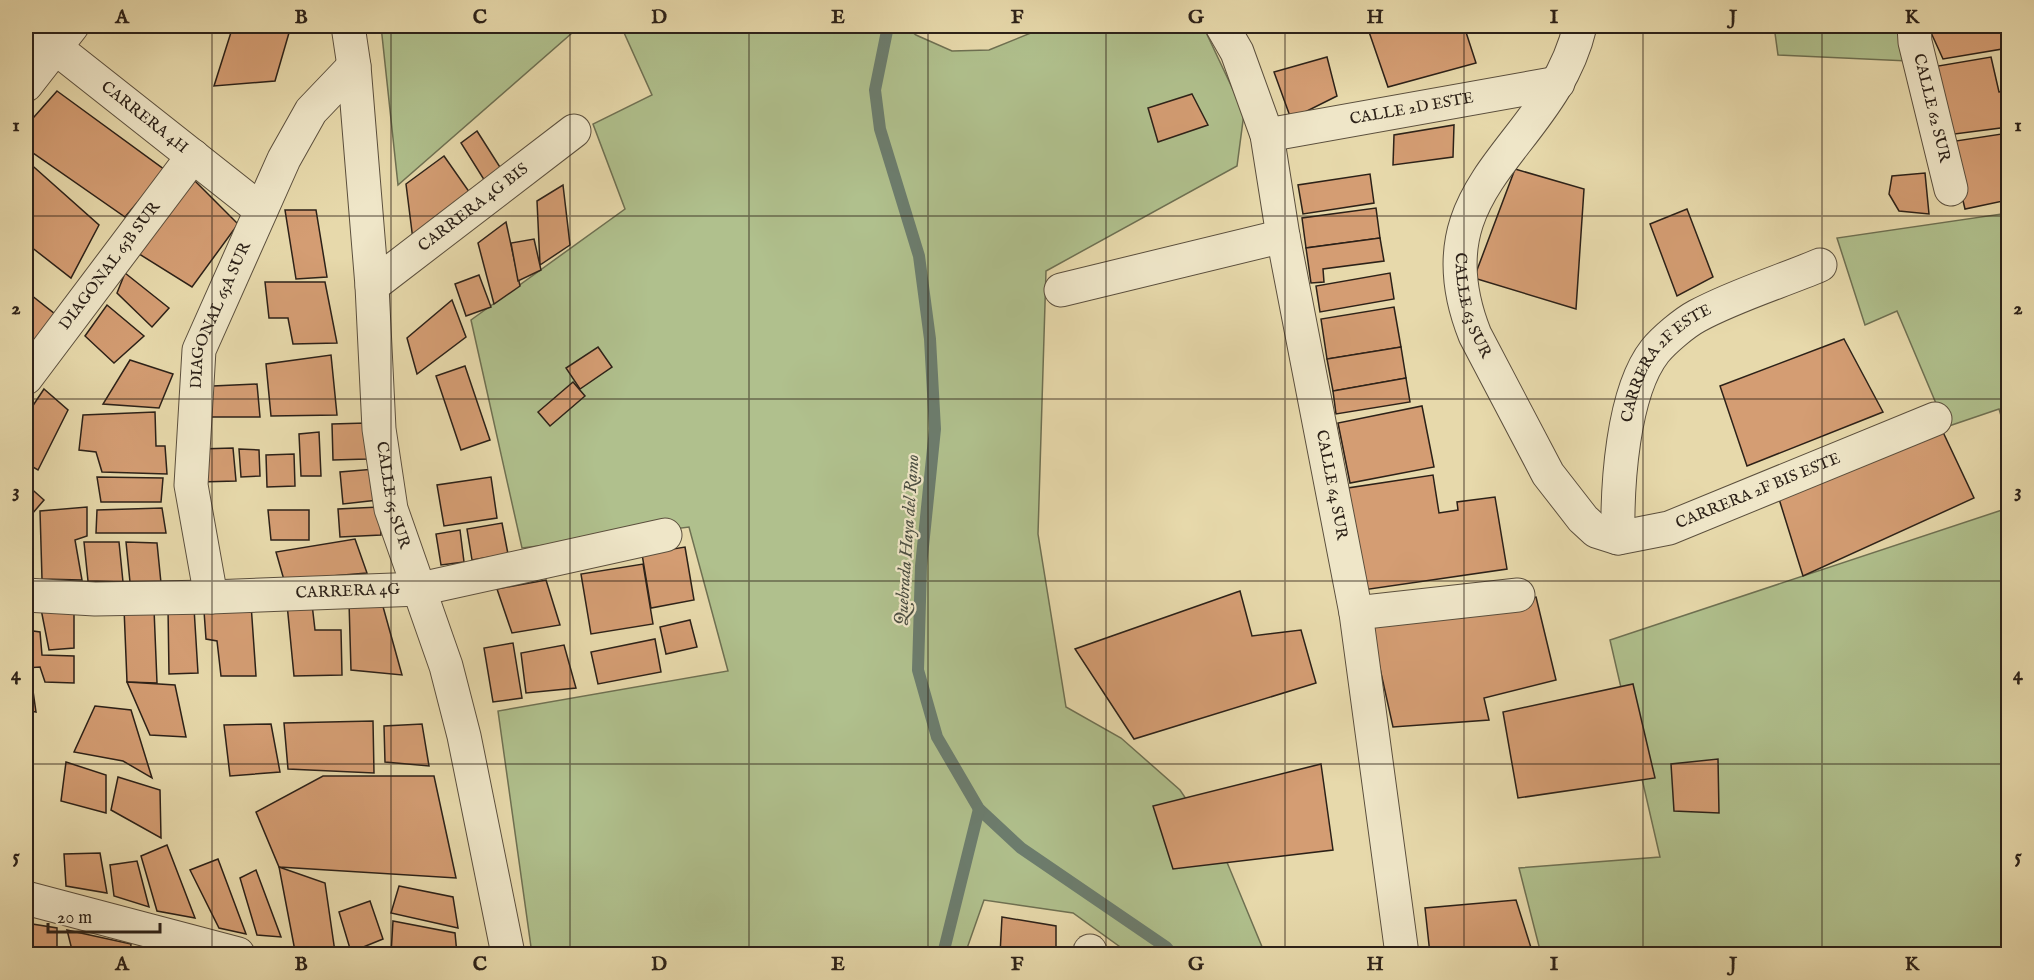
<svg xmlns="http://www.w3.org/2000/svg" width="2034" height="980" font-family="'IM FELL English',serif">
  <rect width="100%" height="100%" fill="#e7d9ab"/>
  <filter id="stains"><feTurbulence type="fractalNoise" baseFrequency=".00333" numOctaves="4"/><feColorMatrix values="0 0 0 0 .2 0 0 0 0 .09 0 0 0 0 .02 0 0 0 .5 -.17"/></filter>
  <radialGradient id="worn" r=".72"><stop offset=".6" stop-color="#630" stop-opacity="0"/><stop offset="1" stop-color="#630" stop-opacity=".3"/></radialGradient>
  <g fill="#b0c08d" stroke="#6e7052" stroke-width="1.5">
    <polygon points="381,26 580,26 398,185"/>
    <polygon points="621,26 905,26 916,35 952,51 989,50 1048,26 1203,26 1244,113 1237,166 1046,271 1038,534 1066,707 1121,738 1180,790 1224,855 1265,954 1130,954 1073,913 984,900 965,954 532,954 498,711 728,671 689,527 522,548 471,320 625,209 593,124 652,95"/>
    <polygon points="1774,26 1900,26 1908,61 1778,55"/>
    <polygon points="2008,213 2008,439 1999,409 1946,427 1897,311 1865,325 1837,238"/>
    <polygon points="2008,508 2008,954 1541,954 1519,868 1660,857 1610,640"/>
  </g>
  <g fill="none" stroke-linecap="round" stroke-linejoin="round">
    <g stroke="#6c7d6e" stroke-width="12">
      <polyline points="888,26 875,90 880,129 919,256 930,339 935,429 921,566 918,670 937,737 979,809 1021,848 1166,947 1172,954"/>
      <polyline points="943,954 979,809"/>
    </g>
  </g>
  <g fill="#d49d73" stroke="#2c2118" stroke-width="1.5">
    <polygon points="233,26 291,26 275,81 214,86"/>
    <polygon points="1367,26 1421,26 1424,33 1435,31 1433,26 1464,26 1476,63 1388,87"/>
    <polygon points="1928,26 2008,26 2008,48 1943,59"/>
    <polygon points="1327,57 1337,96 1291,119 1274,72"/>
    <polygon points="1991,57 1999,92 2008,91 2008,127 1947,135 1938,66"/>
    <polygon points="57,91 165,170 125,217 26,148 26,126"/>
    <polygon points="1192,94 1208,125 1158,142 1148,108"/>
    <polygon points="1454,125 1453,157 1393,165 1394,135"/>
    <polygon points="477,131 505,175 488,186 461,143"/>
    <polygon points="2008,133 2008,200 1965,209 1949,142"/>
    <polygon points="444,156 477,203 414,248 406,184"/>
    <polygon points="26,160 99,225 71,278 26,243"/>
    <polygon points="1515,169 1584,189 1576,309 1474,278"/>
    <polygon points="1925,173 1929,214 1899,211 1889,194 1892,176"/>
    <polygon points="1370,174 1374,203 1303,214 1298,185"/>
    <polygon points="192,178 238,224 192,287 136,252"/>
    <polygon points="563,185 570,245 540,265 537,201"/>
    <polygon points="1376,208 1380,238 1306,248 1302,218"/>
    <polygon points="1687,209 1713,277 1677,296 1650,224"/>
    <polygon points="285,210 316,210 327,277 296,279"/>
    <polygon points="506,222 520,286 494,304 478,243"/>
    <polygon points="1380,238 1384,261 1323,269 1324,282 1311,283 1306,248"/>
    <polygon points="534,239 541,270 518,281 511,243"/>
    <polygon points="125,273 169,308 152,327 117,293"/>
    <polygon points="1390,273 1394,299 1320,312 1316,286"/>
    <polygon points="479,275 491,307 466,316 455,284"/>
    <polygon points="265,282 325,282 337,343 293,344 288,318 269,318"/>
    <polygon points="26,291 60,318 26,363"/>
    <polygon points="452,300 466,337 417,374 407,338"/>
    <polygon points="107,305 144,336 114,363 85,336"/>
    <polygon points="1394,307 1401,347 1327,359 1321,319"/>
    <polygon points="1844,339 1883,412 1747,466 1720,386"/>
    <polygon points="598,347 612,367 580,389 566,368"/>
    <polygon points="1401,347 1406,378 1333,391 1327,359"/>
    <polygon points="331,355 337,415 271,416 266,364"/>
    <polygon points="130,360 173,374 159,408 103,404"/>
    <polygon points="465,366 490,440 461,450 436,376"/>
    <polygon points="1406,378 1410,402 1336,414 1333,391"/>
    <polygon points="573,382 585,396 550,426 538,412"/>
    <polygon points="257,384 260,417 211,417 213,386"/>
    <polygon points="44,389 68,410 38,470 26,463 26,416"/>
    <polygon points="1422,406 1434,467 1350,483 1338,423"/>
    <polygon points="155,412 156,446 165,446 167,474 102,472 96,452 79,450 83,415"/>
    <polygon points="366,423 367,459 333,460 332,424"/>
    <polygon points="1942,430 1974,498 1803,576 1775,486"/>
    <polygon points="319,432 321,476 301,476 299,434"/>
    <polygon points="233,448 236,481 200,482 199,449"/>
    <polygon points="239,449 259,450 260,476 241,477"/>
    <polygon points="294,454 295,486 267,487 266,455"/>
    <polygon points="375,469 378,500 343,504 340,472"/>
    <polygon points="1433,475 1439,513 1458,510 1457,502 1495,497 1507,569 1363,590 1348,488"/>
    <polygon points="97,477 163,478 161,502 101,502"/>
    <polygon points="491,477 497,518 444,526 437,485"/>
    <polygon points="26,484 44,500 26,521"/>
    <polygon points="87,507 87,536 75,540 82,580 42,579 40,511"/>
    <polygon points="379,507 381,535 340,537 338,509"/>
    <polygon points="162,508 166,533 96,533 97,510"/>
    <polygon points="268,510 309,510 309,540 271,540"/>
    <polygon points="502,523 508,554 472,560 467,529"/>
    <polygon points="460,530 464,562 441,565 436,534"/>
    <polygon points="355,539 367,573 284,580 276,552"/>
    <polygon points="84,542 119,542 123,582 88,581"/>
    <polygon points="126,542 157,543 161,583 130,582"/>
    <polygon points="685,547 694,600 651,608 642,554"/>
    <polygon points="643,564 653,624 591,634 581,574"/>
    <polygon points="546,580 560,625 512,633 497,589"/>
    <polygon points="1240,591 1252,636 1301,630 1316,683 1134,739 1075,649"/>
    <polygon points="1536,597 1556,680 1484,698 1489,720 1393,727 1369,619"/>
    <polygon points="349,602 382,603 402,675 351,670"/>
    <polygon points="251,604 256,676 221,676 217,641 206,639 204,611"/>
    <polygon points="287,604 312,604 315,630 341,630 342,675 294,676"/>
    <polygon points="124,608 154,609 157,683 127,682"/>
    <polygon points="168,608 194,608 198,673 169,674"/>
    <polygon points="41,609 74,611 74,648 49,650"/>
    <polygon points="690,620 697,647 666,654 660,627"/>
    <polygon points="26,630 40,632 42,655 74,656 74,683 45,682 40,667 26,668"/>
    <polygon points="655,639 661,672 598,684 591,652"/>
    <polygon points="513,643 522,698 493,702 484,648"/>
    <polygon points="564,645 576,688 526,693 521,653"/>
    <polygon points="127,682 175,685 186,737 150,735"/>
    <polygon points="26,684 32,684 36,712 26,710"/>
    <polygon points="1633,684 1655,778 1518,798 1503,712"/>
    <polygon points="95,706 131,710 152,778 123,761 74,752"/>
    <polygon points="373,721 374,773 288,769 284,723"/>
    <polygon points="271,724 280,772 230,776 224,725"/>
    <polygon points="422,724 429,766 385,762 384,726"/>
    <polygon points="26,726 29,727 32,778 26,778"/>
    <polygon points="1718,759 1719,813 1674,811 1671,764"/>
    <polygon points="66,762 106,775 106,813 61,801"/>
    <polygon points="1321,764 1333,850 1173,869 1153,806"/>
    <polygon points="323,776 434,776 456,878 279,867 256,812"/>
    <polygon points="118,777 160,790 161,838 111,810"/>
    <polygon points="167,845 195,918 157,911 141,856"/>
    <polygon points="100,853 107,893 66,886 64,854"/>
    <polygon points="218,859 246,934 219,928 190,870"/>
    <polygon points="137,861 149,907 114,896 110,865"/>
    <polygon points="279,867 325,883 335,952 295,951"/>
    <polygon points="256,870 281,937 257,935 240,878"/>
    <polygon points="399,886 453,897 458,928 391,913"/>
    <polygon points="1516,900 1533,954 1430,954 1425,908"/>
    <polygon points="370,901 383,939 351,952 339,912"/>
    <polygon points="1002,917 1056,926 1056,954 1000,954"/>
    <polygon points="393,921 455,933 457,954 391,954"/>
    <polygon points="26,923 57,928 57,954 26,954"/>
    <polygon points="67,930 131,944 130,954 73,954"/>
  </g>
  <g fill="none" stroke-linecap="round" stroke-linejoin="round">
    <defs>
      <g id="minor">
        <path id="s1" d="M 28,26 L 261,210"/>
        <path id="s2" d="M 348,26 L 354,66 L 372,286 L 379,429 L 391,509 L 446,666 L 464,736 L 508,954"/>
        <path id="s3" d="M 1222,26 L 1237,52 L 1267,135 L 1283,236 L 1356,613 L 1402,954"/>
        <path id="s4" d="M 1580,26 C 1551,150 1415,184 1475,335 L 1548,474 L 1583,519 L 1596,531 L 1618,538 L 1669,528 L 1935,419"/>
        <path id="s5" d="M 1914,26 L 1915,42 L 1951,189"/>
        <polyline points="26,85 72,26"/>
        <path id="s6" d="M 1267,135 L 1558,83"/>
        <path id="s7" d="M 372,286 L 574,131"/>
        <polyline points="1061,290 1283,236"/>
        <path id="s8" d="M 26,378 L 193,156"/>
        <path id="s9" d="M 1618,538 C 1617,487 1622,393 1655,351 C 1664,340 1684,323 1697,316 C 1736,295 1780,282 1820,265"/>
        <path id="s10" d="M 26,595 L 95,599 L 211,597 L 420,589 L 665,535"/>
        <path id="s11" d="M 211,597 L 191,485 L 199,350 L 284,159 L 311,111 L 354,66"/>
        <polyline points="1356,613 1518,595"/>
        <polyline points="26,898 238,954"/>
        <polyline points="1090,954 1090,951"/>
      </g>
    </defs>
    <use href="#minor" stroke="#5b4f3d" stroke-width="35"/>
    <use href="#minor" stroke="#efe6c8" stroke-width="33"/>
  </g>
  <path fill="none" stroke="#2c2118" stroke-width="1.5" stroke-opacity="0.55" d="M 212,26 L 212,954M 391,26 L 391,954M 570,26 L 570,954M 749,26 L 749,954M 928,26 L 928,954M 1106,26 L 1106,954M 1285,26 L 1285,954M 1464,26 L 1464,954M 1643,26 L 1643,954M 1822,26 L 1822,954M 26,216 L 2008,216M 26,399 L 2008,399M 26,581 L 2008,581M 26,764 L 2008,764"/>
  <g text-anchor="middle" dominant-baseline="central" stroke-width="4.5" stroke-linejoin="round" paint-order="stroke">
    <g font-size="16" fill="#2c2118" stroke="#efe6c8">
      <text stroke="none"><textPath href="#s5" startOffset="84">CALLE 62 SUR</textPath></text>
      <text stroke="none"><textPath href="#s6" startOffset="147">CALLE 2D ESTE</textPath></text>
      <text stroke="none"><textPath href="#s1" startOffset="148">CARRERA 4H</textPath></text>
      <text stroke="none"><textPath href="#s7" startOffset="128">CARRERA 4G BIS</textPath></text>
      <text stroke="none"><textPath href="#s8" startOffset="140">DIAGONAL 65B SUR</textPath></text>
      <text stroke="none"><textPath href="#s4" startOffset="314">CALLE 63 SUR</textPath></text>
      <text stroke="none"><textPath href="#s11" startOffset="288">DIAGONAL 65A SUR</textPath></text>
      <text stroke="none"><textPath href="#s9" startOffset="190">CARRERA 2F ESTE</textPath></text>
      <text stroke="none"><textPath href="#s3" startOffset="474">CALLE 64 SUR</textPath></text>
      <text stroke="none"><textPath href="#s4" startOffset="747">CARRERA 2F BIS ESTE</textPath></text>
      <text stroke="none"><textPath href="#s2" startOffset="472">CALLE 65 SUR</textPath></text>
      <text stroke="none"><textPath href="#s10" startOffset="322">CARRERA 4G</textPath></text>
    </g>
    <g font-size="18" font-style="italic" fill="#4c4f43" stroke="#efe6c8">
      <text transform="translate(908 540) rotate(-86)">Quebrada Haya del Ramo</text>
    </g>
  </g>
  <rect width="2034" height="980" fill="none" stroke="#e7d9ab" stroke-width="66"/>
  <path d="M48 923v9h112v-9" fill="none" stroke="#2c2118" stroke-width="3"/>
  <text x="57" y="923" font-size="18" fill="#2c2118" stroke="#efe6c8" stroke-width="4.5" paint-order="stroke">20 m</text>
  <rect x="33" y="33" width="1968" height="914" fill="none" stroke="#2c2118" stroke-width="2"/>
  <g font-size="20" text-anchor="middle" font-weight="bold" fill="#2c2118">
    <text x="122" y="23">A</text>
    <text x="301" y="23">B</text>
    <text x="480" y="23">C</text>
    <text x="659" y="23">D</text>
    <text x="838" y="23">E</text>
    <text x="1017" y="23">F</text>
    <text x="1196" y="23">G</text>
    <text x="1375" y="23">H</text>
    <text x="1554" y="23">I</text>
    <text x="1733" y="23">J</text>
    <text x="1912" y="23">K</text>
    <text x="16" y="131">1</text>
    <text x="2018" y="131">1</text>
    <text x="16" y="314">2</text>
    <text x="2018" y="314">2</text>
    <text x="16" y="497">3</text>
    <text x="2018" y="497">3</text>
    <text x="16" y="680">4</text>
    <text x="2018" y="680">4</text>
    <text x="16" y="862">5</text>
    <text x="2018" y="862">5</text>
    <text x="122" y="970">A</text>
    <text x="301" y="970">B</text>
    <text x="480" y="970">C</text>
    <text x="659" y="970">D</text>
    <text x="838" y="970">E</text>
    <text x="1017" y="970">F</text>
    <text x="1196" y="970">G</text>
    <text x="1375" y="970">H</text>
    <text x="1554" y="970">I</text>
    <text x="1733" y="970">J</text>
    <text x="1912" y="970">K</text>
  </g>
  <rect width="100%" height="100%" filter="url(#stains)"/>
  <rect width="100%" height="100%" fill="url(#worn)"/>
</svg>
